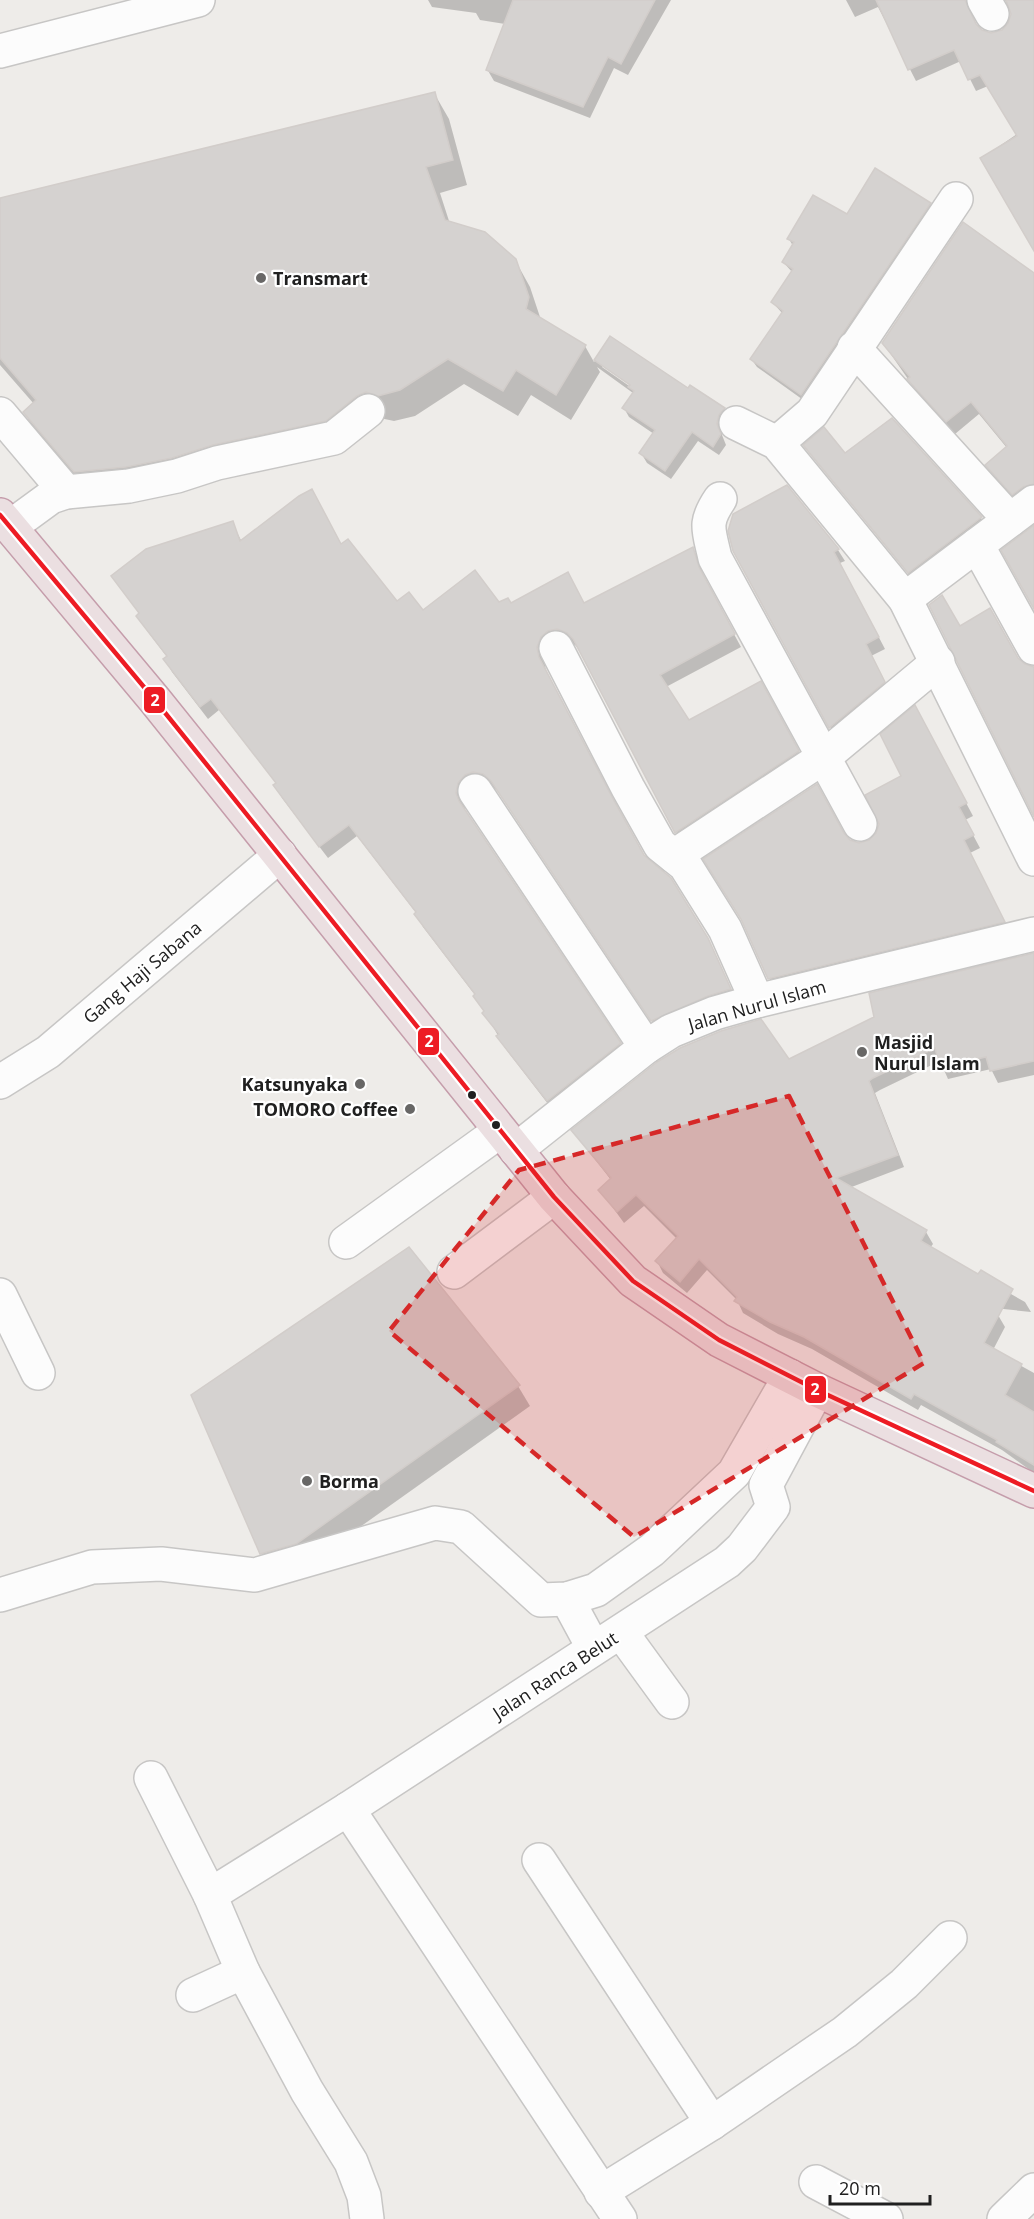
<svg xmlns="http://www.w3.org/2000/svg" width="1034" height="2219" font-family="'Open Sans',sans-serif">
  <rect width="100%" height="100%" fill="#eeece9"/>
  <g fill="#0003" fill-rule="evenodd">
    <polygon points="428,0 671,0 628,75 614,68 590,118 494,81 487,69 505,24 480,20 476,13 432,7"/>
    <polygon points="846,0 977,0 971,12 973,19 982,32 993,34 1003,31 1009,25 1012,15 1005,0 1034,0 1034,248 982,158 1017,134 988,86 976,91 961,61 916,81 878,7 855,17"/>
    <path d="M 434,93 L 449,119 L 467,185 L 440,193 L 450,224 L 515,260 L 530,287 L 541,320 L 585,346 L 594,362 L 610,339 L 688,390 L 723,409 L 729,419 L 724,425 L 722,435 L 726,445 L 719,455 L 698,441 L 671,479 L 647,463 L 641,453 L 654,434 L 629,417 L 624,408 L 633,393 L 597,367 L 600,372 L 571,420 L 531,395 L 518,416 L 464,384 L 415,416 L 394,421 L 380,418 L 90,498 L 39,438 L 24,412 L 34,404 L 0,365 L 0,200 ZM 602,363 L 637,388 L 635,390 L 602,367 Z"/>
    <polygon points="930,204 934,211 806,402 757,367 752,360 783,314 772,302 793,273 783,262 793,246 789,239 847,216"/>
    <polygon points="1034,283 1034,499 1021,507 995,478 987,465 1007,448 979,414 955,434 917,392 883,343"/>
    <polygon points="892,420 981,518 987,528 915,582 805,446 845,455"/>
    <polygon points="787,487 838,550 845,561 840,563 885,649 871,656 890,695 837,739 734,551"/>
    <polygon points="232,523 242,542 341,546 396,603 422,612 499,604 584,605 693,549 699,561 705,581 741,647 666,687 689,722 760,683 805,764 683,844 580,650 575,645 565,641 544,660 546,671 643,856 707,939 737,1001 660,1033 500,793 491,786 464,796 465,812 627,1056 555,1113 505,1048 475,995 423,927 417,914 357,836 328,858 282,798 277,784 219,710 208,719 172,672 165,659 167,657 145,628 138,616 140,614 113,576"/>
    <polygon points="922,720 973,816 965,820 980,848 970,853 1011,934 776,991 769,978 844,835 849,841 859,844 870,841 878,834 903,777"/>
    <polygon points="1034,955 1034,1075 998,1083 991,1069 948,1079 940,1061 880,1090 875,1093 904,1167 849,1188 926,1232 933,1244 930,1248 1025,1302 1031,1312 984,1307 998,1315 1005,1327 993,1350 1034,1373 1034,1473 1002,1450 921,1405 918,1410 812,1349 778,1334 743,1313 737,1300 707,1270 687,1293 663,1273 657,1261 677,1239 644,1206 624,1223 600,1190 611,1180 573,1131 788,1061"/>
    <polygon points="409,1249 518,1386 530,1406 308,1564 273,1574 261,1553"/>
  </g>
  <g fill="#d5d2d0" stroke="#d2cdca" stroke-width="1.5">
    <polygon points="513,0 655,0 621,64 608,57 583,107 486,70"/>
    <polygon points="876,0 965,0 976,24 982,30 991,33 1002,30 1008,23 1011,14 1006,0 1034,0 1034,251 980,158 1017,136 980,75 968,80 954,50 908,70"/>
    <polygon points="435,92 453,160 426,167 445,220 485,232 516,259 529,297 526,309 586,345 556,395 516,370 503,391 448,359 400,390 378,396 366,392 357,396 326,421 213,445 172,458 126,467 74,472 23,412 36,400 0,358 0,198"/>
    <polygon points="875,168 931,203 801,395 750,359 783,311 771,302 793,269 782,262 794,242 787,239 813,195 847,214"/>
    <polygon points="963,222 1034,273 1034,484 1023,487 1012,495 985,465 1007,446 971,402 946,422 907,379 910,377 882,343"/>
    <polygon points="610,336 688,388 690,385 725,408 719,415 717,424 721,434 713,447 692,432 665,471 639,453 655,430 622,408 634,391 628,387 630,385 594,360"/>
    <polygon points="892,418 982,517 908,573 803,445 824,427 845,453"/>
    <polygon points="787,485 839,549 834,552 879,637 866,644 885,682 829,728 733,551 728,531 733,514"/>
    <polygon points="312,489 341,544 348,539 397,601 409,592 423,610 475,570 499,602 508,598 511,603 568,572 584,603 693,547 699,567 735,634 660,675 689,720 761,681 799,751 675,833 573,639 567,633 557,629 548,631 541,637 537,647 539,657 612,797 644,855 671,878 708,938 731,989 708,996 651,1021 491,781 483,774 473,772 465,775 458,783 456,793 459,801 621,1043 547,1101 496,1036 499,1034 482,1013 484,1011 473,996 475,994 414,914 416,912 349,825 319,847 273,785 276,783 211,699 200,707 163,659 167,656 136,616 139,613 111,576 146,549 233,521 240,541 299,496"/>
    <polygon points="1034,525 1034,609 1001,550"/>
    <polygon points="942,595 960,626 990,608 1018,658 1025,664 1034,667 1034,817 929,605"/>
    <polygon points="915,705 967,803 959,807 974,835 964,840 1005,922 768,979 741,919 703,859 817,784 844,833 850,840 859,843 869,840 876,833 879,824 865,795 901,776 880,734"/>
    <polygon points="1034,953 1034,1061 990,1071 986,1057 940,1067 935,1048 873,1078 869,1081 898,1155 836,1178 927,1230 921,1241 978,1274 981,1270 1013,1289 984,1343 1022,1364 1005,1395 1034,1412 1034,1465 996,1442 997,1440 914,1394 911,1399 804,1337 770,1322 734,1301 737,1297 699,1259 680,1282 655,1261 678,1236 636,1195 617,1212 598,1190 611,1178 571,1130 657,1062 680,1048 721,1031 761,1019 789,1059 874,1017 869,993"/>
    <polygon points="409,1247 520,1385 296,1544 260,1554 191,1395"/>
  </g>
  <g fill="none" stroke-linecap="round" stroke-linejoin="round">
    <defs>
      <g id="minor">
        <polyline points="984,0 992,14"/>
        <polyline points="0,51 198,0"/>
        <polyline points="854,348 1010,520"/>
        <polyline points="0,414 66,492"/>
        <polyline points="736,423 777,443 905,599 1034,859"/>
        <polyline points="777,443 812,413 956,199"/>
        <path d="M 720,499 C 703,524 709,530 715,558 L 860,824"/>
        <polyline points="10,527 51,497 66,492 129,486 177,476 217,463 334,438 368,411"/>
        <polyline points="977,545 1034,648"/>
        <polyline points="905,599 1034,502"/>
        <polyline points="556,648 628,788 660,845 685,865 725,929 757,1001"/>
        <polyline points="475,791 646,1047"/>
        <polyline points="674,856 824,757 938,662"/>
        <polyline points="0,1082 48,1052 280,855"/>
        <polyline points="516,1150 646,1047 671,1031 715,1013 757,1001 1034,934"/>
        <polyline points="346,1242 500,1131"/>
        <polyline points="454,1272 554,1197"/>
        <polyline points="0,1295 38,1373"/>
        <polyline points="0,1595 92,1567 161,1564 255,1575 435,1523 461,1527 541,1600 567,1599 596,1590 652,1550 734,1473 790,1376"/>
        <polyline points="567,1599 587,1636"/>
        <polyline points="621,1632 672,1702"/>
        <polyline points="151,1778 210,1895 243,1972 307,2091 351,2162 364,2196 367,2219"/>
        <polyline points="348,1809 620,2219"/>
        <polyline points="539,1860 712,2123"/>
        <polyline points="210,1895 348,1809 727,1562 742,1548 773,1507 766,1485 817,1390"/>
        <polyline points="193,1995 243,1972"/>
        <polyline points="816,2182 886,2219"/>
        <polyline points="601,2192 712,2123 845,2032 904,1984 950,1938"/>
        <polyline points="1004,2219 1034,2190"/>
      </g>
      <polyline id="highway" points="0,515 154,699 554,1197 633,1281 719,1340 817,1390 1034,1491"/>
    </defs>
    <use href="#minor" stroke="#c7c6c5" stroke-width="36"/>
    <use href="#highway" stroke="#c59dab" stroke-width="36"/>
    <use href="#minor" stroke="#fcfcfc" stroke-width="33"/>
    <use href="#highway" stroke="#ebdfe1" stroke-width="33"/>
    <defs>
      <polyline id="bus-1" points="0,515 154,699 554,1197 633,1281 719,1340 817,1390 1034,1491"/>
    </defs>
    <use href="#bus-1" stroke="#fff" stroke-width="9"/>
    <use href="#bus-1" stroke="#ed1c24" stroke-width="4.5"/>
  </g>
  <path fill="#d62828" fill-opacity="0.2" stroke="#d62828" stroke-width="4.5" stroke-dasharray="12 8" stroke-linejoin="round" d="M 789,1096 L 924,1363 L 634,1537 L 389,1331 L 519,1170 Z"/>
  <g fill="#686766" stroke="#fff" stroke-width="2">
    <circle cx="261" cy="278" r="6"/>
    <circle cx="862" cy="1052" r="6"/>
    <circle cx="360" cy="1084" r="6"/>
    <circle cx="410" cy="1109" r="6"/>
    <circle cx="307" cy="1481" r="6"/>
  </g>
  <g fill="#202020" stroke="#fff" stroke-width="2">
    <circle cx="472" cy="1095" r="5"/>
    <circle cx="496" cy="1125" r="5"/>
  </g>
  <g text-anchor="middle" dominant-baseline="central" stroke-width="4.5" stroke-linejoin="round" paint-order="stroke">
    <g font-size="18" font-weight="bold" fill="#202020" stroke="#fff" text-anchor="start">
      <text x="273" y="278">Transmart</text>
      <text x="874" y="1042">Masjid<tspan x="874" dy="21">Nurul Islam</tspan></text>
      <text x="348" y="1084" text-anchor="end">Katsunyaka</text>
      <text x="398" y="1109" text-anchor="end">TOMORO Coffee</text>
      <text x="319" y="1481">Borma</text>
    </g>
    <g font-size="18" fill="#202020" stroke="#fff">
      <text transform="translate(142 972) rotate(-40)">Gang Haji Sabana</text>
      <text transform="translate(757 1005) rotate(-16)">Jalan Nurul Islam</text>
      <text transform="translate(555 1675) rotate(-33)">Jalan Ranca Belut</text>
    </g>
  </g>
  <g stroke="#fff" stroke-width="2">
    <rect x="143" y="686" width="23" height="28" rx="6" fill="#ed1c24"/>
    <rect x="417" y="1027" width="23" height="29" rx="6" fill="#ed1c24"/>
    <rect x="804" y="1375" width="23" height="29" rx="6" fill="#ed1c24"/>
  </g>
  <g font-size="16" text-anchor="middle" font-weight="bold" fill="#fff">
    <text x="155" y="706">2</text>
    <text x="429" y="1047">2</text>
    <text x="815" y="1395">2</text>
  </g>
  <path d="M830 2195v9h100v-9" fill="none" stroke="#202020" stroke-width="3"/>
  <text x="839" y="2195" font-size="18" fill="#202020" stroke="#ffffff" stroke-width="4.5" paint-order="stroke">20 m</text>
</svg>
